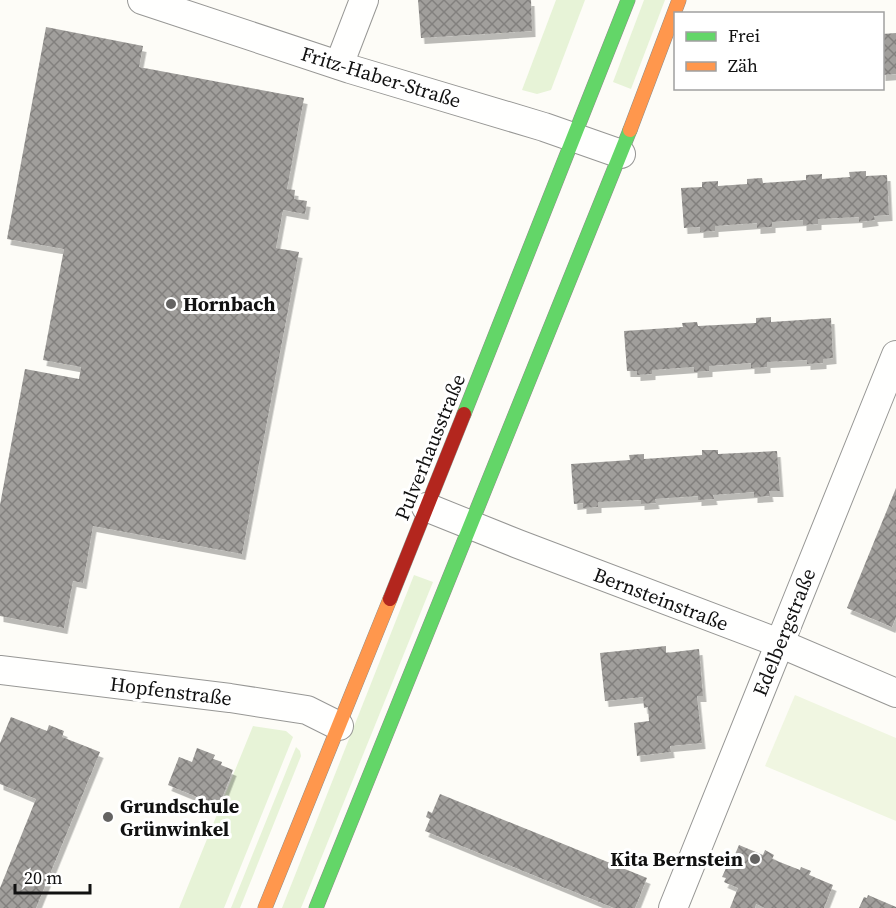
<svg xmlns="http://www.w3.org/2000/svg" width="896" height="908" font-family="'Source Serif 4',serif">
  <defs>
    <pattern id="building-cross-hatch" width="8" height="8" patternUnits="userSpaceOnUse" patternTransform="scale(1.5)"><rect width="8" height="8" fill="#a19f9c"/><path d="M0 0l8 8M0 8l8-8" fill="none" stroke="#82807e"/></pattern>
    <filter id="shadow"><feDropShadow dx="3.5" dy="6" stdDeviation="0" flood-color="#0004"/></filter>
  </defs>
  <rect width="100%" height="100%" fill="#fdfcf7"/>
  <g fill="#e7f3d7">
    <polygon points="556,0 585,0 551,90 537,94 522,90"/>
    <polygon points="644,0 665,0 631,89 613,82"/>
    <polygon points="414,575 433,582 301,908 282,908"/>
    <polygon points="253,726 286,731 293,737 224,908 179,908"/>
    <polygon points="296,747 300,751 301,756 240,908 231,908"/>
  </g>
  <polygon fill="#f0f6e1" points="795,695 896,738 896,821 765,766"/>
  <g fill="url(#building-cross-hatch)" filter="url(#shadow)">
    <polygon points="418,0 531,0 532,31 421,38"/>
    <polygon points="46,27 143,46 139,67 304,98 287,189 295,190 294,199 307,201 305,214 283,210 276,248 299,252 242,554 93,526 83,583 73,581 64,628 0,616 0,505 25,369 79,379 81,367 43,360 64,249 7,239"/>
    <polygon points="896,33 896,74 882,75 882,34"/>
    <polygon points="866,171 866,176 887,175 889,215 874,216 875,220 859,222 859,217 818,219 818,224 803,225 803,220 772,222 772,227 757,228 757,223 715,226 715,231 700,232 700,227 684,228 681,188 702,187 702,182 718,181 718,186 747,184 747,179 762,178 763,183 806,180 806,175 822,174 822,179 850,177 849,172"/>
    <polygon points="771,317 771,322 831,318 833,358 823,359 823,363 807,364 807,360 767,362 767,367 751,368 751,363 709,366 709,371 694,372 694,367 652,370 652,374 637,375 637,371 627,371 624,331 683,327 682,323 697,322 698,326 756,323 756,318"/>
    <polygon points="702,450 718,450 718,454 777,451 780,491 769,491 770,496 754,497 754,492 713,495 714,499 698,500 698,496 655,499 656,503 641,504 641,500 598,502 598,507 583,508 583,503 574,504 571,464 630,460 629,455 644,454 644,459 702,455"/>
    <polygon points="896,488 896,617 892,627 847,608"/>
    <polygon points="666,646 666,653 699,649 703,696 697,696 702,743 670,746 671,752 637,756 634,723 649,721 648,707 644,708 643,697 605,701 600,653"/>
    <polygon points="11,717 47,731 49,725 64,731 62,737 100,752 36,908 0,908 0,888 36,799 0,784 0,743"/>
    <polygon points="197,748 215,755 213,759 222,762 221,765 233,770 219,806 168,785 179,757 192,762"/>
    <polygon points="440,794 647,878 635,908 614,908 425,831 430,819 426,817 428,811 432,813"/>
    <polygon points="739,845 763,855 765,850 774,855 772,859 800,870 801,867 811,871 809,875 833,885 824,908 765,908 756,904 755,908 730,908 738,888 724,882 726,878 722,877 727,866 722,864 725,856 733,859"/>
    <polygon points="868,895 896,907 896,908 859,908 864,897 867,898"/>
  </g>
  <g fill="none" stroke-linecap="round" stroke-linejoin="round">
    <defs>
      <g id="street">
        <polyline points="142,0 350,69 544,127 621,154"/>
        <polyline points="339,65 364,0"/>
        <polyline points="426,507 518,544 779,643 896,693"/>
        <polyline points="0,670 230,698 307,710 339,726"/>
        <polyline points="673,908 896,355"/>
      </g>
      <g id="fast">
        <polyline points="464,414 628,0"/>
        <polyline points="316,908 630,130"/>
      </g>
      <g id="slow">
        <polyline points="630,130 679,0"/>
        <polyline points="265,908 390,599"/>
      </g>
      <polyline id="jam" points="390,599 464,414"/>
    </defs>
    <use href="#street" stroke="#979795" stroke-width="30"/>
    <use href="#fast" stroke="#8e8d8b" stroke-width="15"/>
    <use href="#slow" stroke="#8e8d8b" stroke-width="15"/>
    <use href="#jam" stroke="#8e8d8b" stroke-width="15"/>
    <use href="#street" stroke="#fffffe" stroke-width="28"/>
    <use href="#fast" stroke="#63d668" stroke-width="14"/>
    <use href="#slow" stroke="#ff974d" stroke-width="14"/>
    <use href="#jam" stroke="#b3261e" stroke-width="14"/>
  </g>
  <g fill="#646362" stroke="#fff" stroke-width="2">
    <circle cx="171" cy="304" r="6"/>
    <circle cx="108" cy="817" r="6"/>
    <circle cx="755" cy="859" r="6"/>
  </g>
  <g text-anchor="middle" dominant-baseline="central" stroke-width="6" stroke-linejoin="round" paint-order="stroke">
    <g font-size="20" fill="#111" stroke="#fff">
      <text transform="translate(381 77) rotate(17)">Fritz-Haber-Straße</text>
      <text transform="translate(430 447) rotate(-68)">Pulverhausstraße</text>
      <text transform="translate(661 599) rotate(21)">Bernsteinstraße</text>
      <text transform="translate(784 632) rotate(-68)">Edelbergstraße</text>
      <text transform="translate(171 691) rotate(7)">Hopfenstraße</text>
    </g>
    <g font-size="20" font-weight="bold" fill="#111" stroke="#fff" text-anchor="start">
      <text x="183" y="304">Hornbach</text>
      <text x="120" y="806">Grundschule<tspan x="120" dy="23">Grünwinkel</tspan></text>
      <text x="743" y="859" text-anchor="end">Kita Bernstein</text>
    </g>
  </g>
  <rect x="674" y="12" width="210" height="78" fill="#ffffff" stroke="#a0a0a0" stroke-width="1.5"/>
  <rect x="686" y="32" width="30" height="9" fill="#63d668" stroke="#a0a0a0" stroke-width="1.5"/>
  <text x="728" y="42" font-size="18" fill="#111111">Frei</text>
  <rect x="686" y="62" width="30" height="9" fill="#ff974d" stroke="#a0a0a0" stroke-width="1.5"/>
  <text x="728" y="72" font-size="18" fill="#111111">Zäh</text>
  <path d="M15 884v9h75v-9" fill="none" stroke="#111111" stroke-width="3"/>
  <text x="24" y="884" font-size="18" fill="#111111" stroke="#ffffff" stroke-width="4.5" paint-order="stroke">20 m</text>
</svg>
